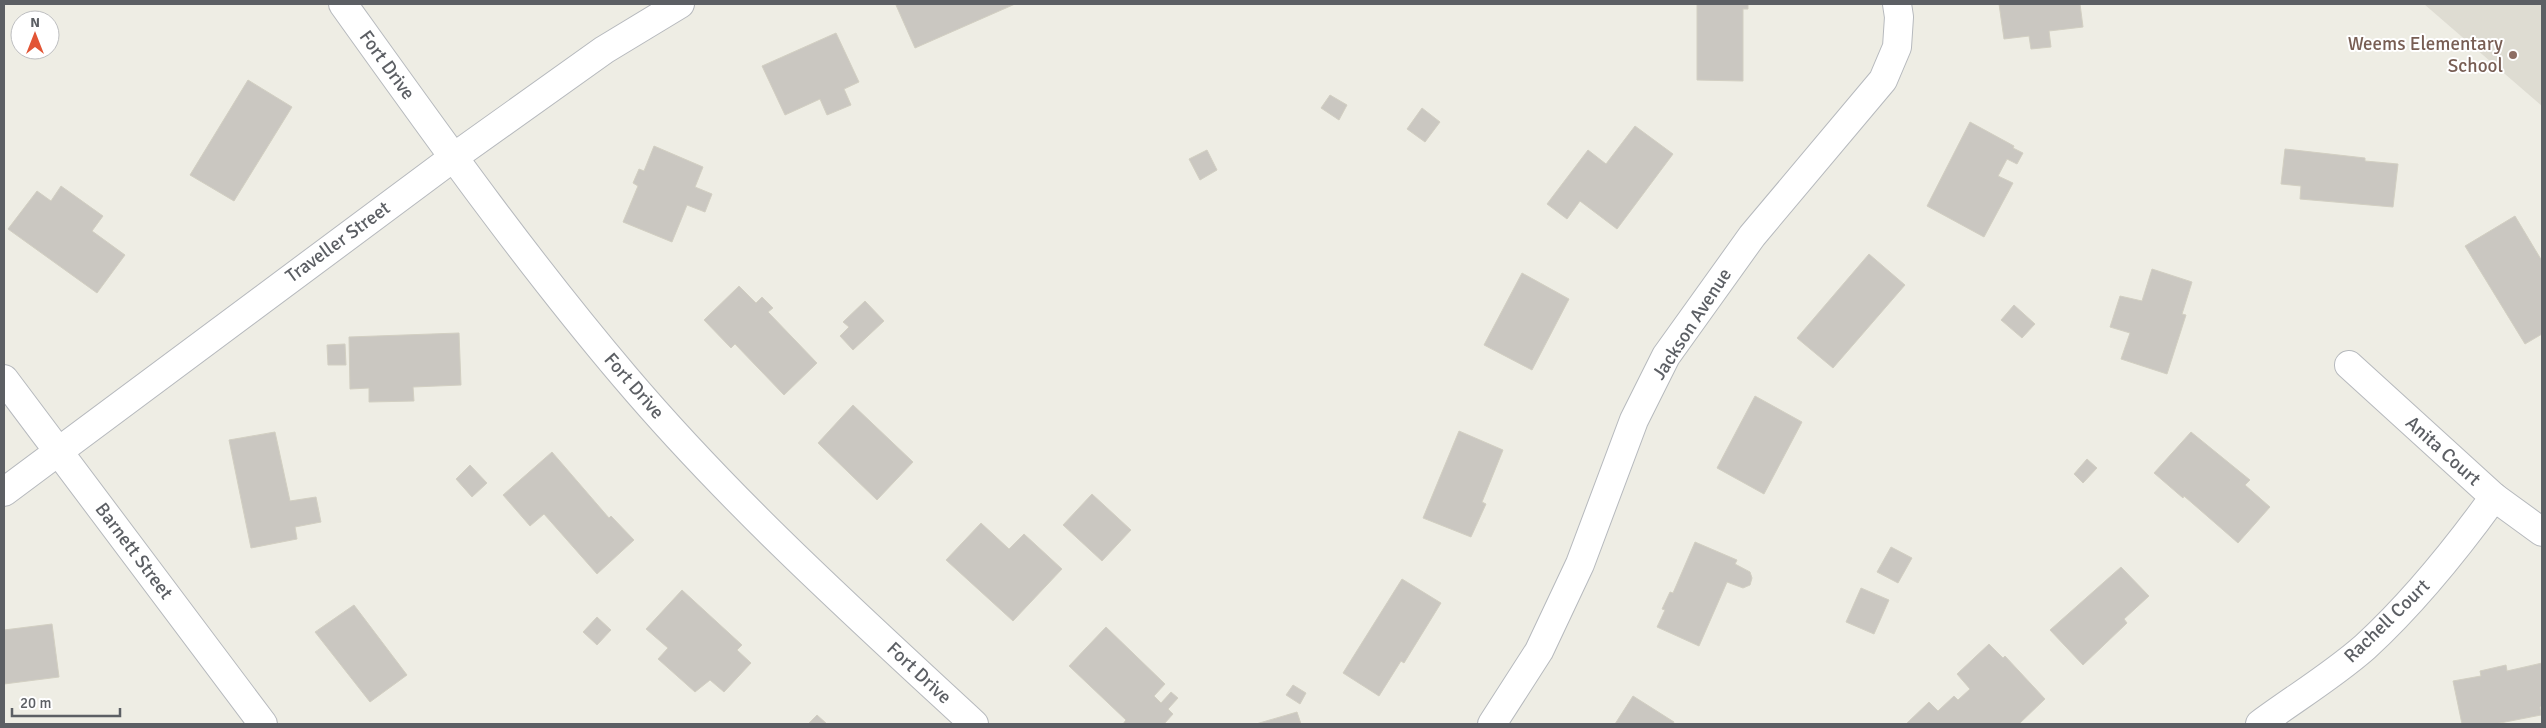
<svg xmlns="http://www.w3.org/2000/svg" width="2546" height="728" font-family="Signika,sans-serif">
  <rect width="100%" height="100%" fill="#eeede4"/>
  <polygon fill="#dedcd2" points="2424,4 2542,4 2542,106"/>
  <g fill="#cac7c1" stroke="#d2cfc2">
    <polygon points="1015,4 915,48 896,5 898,4"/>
    <polygon points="1697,4 1748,4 1748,9 1743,9 1743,81 1697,80"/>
    <polygon points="1999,4 2080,4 2083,27 2049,31 2051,47 2031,49 2029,36 2004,39"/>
    <polygon points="836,33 859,82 844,89 851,105 827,115 820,99 785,115 762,66"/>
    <polygon points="248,80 292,107 234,201 190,175"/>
    <polygon points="1330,95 1347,105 1339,120 1321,108"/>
    <polygon points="1422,108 1440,122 1425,142 1407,129"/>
    <polygon points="1970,122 2014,146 2013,148 2023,153 2017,164 2007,159 1998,176 2013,183 1984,237 1927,206"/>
    <polygon points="1635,126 1673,154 1617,229 1580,201 1567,219 1547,204 1588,150 1606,164"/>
    <polygon points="654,146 703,167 695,187 712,194 705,212 687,205 672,242 623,222 638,186 633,183 639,169 644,171"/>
    <polygon points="2285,149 2365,158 2365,161 2398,164 2393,207 2300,199 2301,186 2281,184"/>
    <polygon points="1207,150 1217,170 1200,180 1189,159"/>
    <polygon points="61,186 103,216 92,231 125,255 97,293 8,229 37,191 51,201"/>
    <polygon points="2515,216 2542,261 2542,334 2525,344 2465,246"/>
    <polygon points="1869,254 1905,285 1833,368 1797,338"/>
    <polygon points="2152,269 2192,282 2182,314 2186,315 2167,374 2121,359 2130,333 2110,327 2120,296 2142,301"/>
    <polygon points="1522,273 1569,299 1532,370 1484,345"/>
    <polygon points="739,286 756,303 762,297 773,308 768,312 817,363 784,395 735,344 731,348 704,320"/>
    <polygon points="865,301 884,321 853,350 840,336 849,327 843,322"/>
    <polygon points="2014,305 2035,324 2022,338 2001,320"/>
    <polygon points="459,333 461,385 413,387 414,401 369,402 369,388 350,389 349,337"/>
    <polygon points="345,344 346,365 328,365 327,345"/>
    <polygon points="1755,396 1802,422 1764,494 1717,468"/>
    <polygon points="853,405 913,462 877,500 818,443"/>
    <polygon points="1459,431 1503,450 1482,502 1486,504 1471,537 1423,518"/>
    <polygon points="275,432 290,501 316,497 321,522 295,527 297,539 251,548 229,440"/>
    <polygon points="2191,432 2250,480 2245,485 2270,507 2238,543 2184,496 2183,498 2154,473"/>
    <polygon points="552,452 609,518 611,516 634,540 597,574 544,514 530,526 503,495"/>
    <polygon points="2087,459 2097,468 2083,483 2074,474"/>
    <polygon points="470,465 487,483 472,497 456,479"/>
    <polygon points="1092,494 1131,530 1102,561 1063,525"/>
    <polygon points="981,523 1009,549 1024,534 1062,569 1013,621 946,560"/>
    <polygon points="1695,542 1737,560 1735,564 1750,572 1752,578 1750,585 1743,588 1727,582 1699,646 1657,627 1665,610 1662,609 1670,592 1673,593"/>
    <polygon points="1891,547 1912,558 1898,583 1877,572"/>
    <polygon points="2121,567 2149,596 2124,619 2127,623 2083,665 2050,630"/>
    <polygon points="1402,579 1441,603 1404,663 1401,661 1379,696 1343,673"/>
    <polygon points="1861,588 1889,600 1874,634 1846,622"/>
    <polygon points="682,590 742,645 737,650 751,663 724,692 710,680 695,692 658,659 668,648 646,629"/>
    <polygon points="354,605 407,675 370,702 315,632"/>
    <polygon points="597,617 611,630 597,645 583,632"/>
    <polygon points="52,624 59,677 4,684 4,630"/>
    <polygon points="1106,627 1165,684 1154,696 1161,703 1171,692 1178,698 1168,709 1173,714 1164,724 1123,724 1126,720 1069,666"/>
    <polygon points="1989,644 2003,658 2005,656 2045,699 2019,724 1906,724 1929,702 1938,711 1954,696 1958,700 1970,689 1957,674"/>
    <polygon points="2542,663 2542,706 2540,707 2541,715 2495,724 2462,724 2453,681 2481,676 2480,671 2506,665 2507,671"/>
    <polygon points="1293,685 1306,693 1300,704 1286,695"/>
    <polygon points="1633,696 1674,722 1673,724 1615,724"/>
    <polygon points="1297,712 1301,724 1256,724"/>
    <polygon points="817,715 827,724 808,724"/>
  </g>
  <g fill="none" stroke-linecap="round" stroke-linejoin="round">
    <defs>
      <g id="minor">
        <path d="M 343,4 C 434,131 524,258 625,377 C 731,502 854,613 974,724"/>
        <polyline points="2349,365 2494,497 2542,532"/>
        <polyline points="4,379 263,724"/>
        <polyline points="4,492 454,157 604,50 680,4"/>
        <polyline points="1492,724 1539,651 1580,564 1634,420 1666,356 1752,236 1883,80 1897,47 1899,17 1897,4"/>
        <path d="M 2260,724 C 2295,698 2332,676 2365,647 C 2414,602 2455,551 2494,497"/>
      </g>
    </defs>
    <use href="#minor" stroke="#b6b9bd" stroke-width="30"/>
    <use href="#minor" stroke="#fff" stroke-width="28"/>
  </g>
  <circle fill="#8d6e63" stroke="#fff" stroke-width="2" cx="2513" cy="55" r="5"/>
  <g text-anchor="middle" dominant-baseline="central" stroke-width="4" stroke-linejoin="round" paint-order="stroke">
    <g font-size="19" fill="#785e54" stroke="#fff" text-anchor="end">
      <text x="2503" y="44">Weems Elementary<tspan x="2503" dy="22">School</tspan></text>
    </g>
    <g font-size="19" fill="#5c5f64" stroke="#fff">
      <text transform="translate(387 65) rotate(54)">Fort Drive</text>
      <text transform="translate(338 242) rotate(-36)">Traveller Street</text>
      <text transform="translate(1692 324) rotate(-57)">Jackson Avenue</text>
      <text transform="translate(634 386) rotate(49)">Fort Drive</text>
      <text transform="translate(2443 451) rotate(42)">Anita Court</text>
      <text transform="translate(134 551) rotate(53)">Barnett Street</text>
      <text transform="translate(2387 621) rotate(-44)">Rachell Court</text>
      <text transform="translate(919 673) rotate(43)">Fort Drive</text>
    </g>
  </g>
  <rect width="2546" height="728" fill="none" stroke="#5c5f64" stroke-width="10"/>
  <g transform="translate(35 35)"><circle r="24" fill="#ffffff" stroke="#bebfc1"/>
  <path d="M0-4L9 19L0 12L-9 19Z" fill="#e25535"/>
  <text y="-8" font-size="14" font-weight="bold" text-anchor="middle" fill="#5c5f64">N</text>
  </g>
  <path d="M12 708v8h108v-8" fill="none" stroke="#5c5f64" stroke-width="2.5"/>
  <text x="20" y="708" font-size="15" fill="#5c5f64" stroke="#ffffff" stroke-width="4" paint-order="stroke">20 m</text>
</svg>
